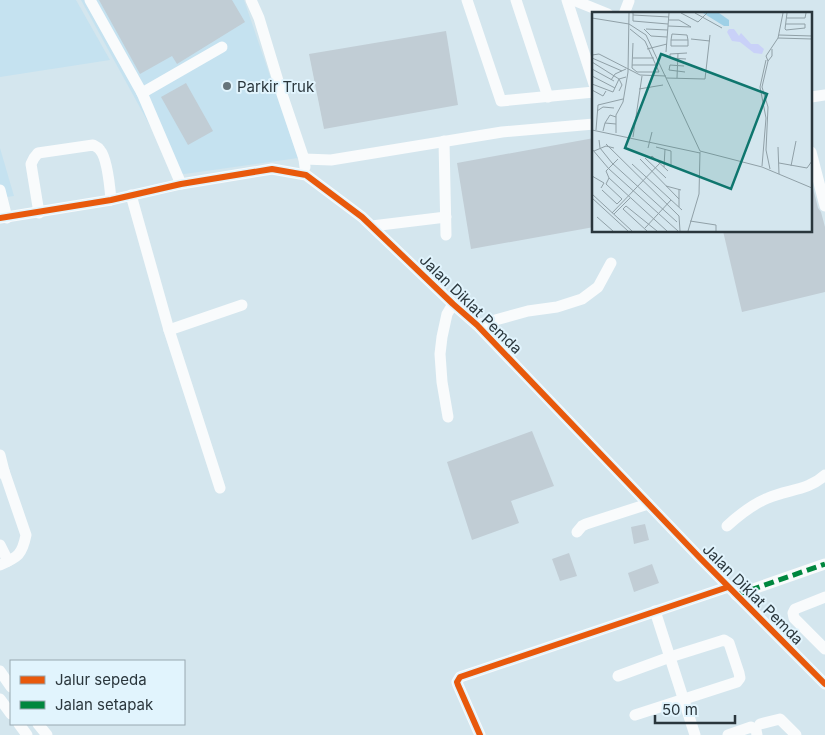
<svg xmlns="http://www.w3.org/2000/svg" width="825" height="735" font-family="Inter,sans-serif">
  <rect width="100%" height="100%" fill="#d4e6ee"/>
  <g fill="#c5e2f0">
    <polygon points="0,0 76,0 110,60 0,77"/>
    <polygon points="81,0 244,0 298,158 177,175"/>
    <polygon points="0,148 14,196 0,198"/>
  </g>
  <g fill="#c1cdd5">
    <polygon points="99,0 232,0 245,22 177,64 172,56 140,74"/>
    <polygon points="446,31 458,105 324,129 309,54"/>
    <polygon points="186,83 213,131 188,145 161,97"/>
    <polygon points="594,138 594,227 471,249 457,163"/>
    <polygon points="812,184 818,208 821,212 825,227 825,292 742,312 723,231 811,231"/>
    <polygon points="532,431 554,486 511,501 519,523 472,540 447,462"/>
    <polygon points="645,524 649,540 634,544 631,527"/>
    <polygon points="569,553 577,576 560,581 552,559"/>
    <polygon points="652,564 659,583 634,592 628,573"/>
  </g>
  <g fill="none" stroke-linecap="round" stroke-linejoin="round">
    <g stroke="#f9fbfc" stroke-width="11">
      <polyline points="90,0 142,93 181,184"/>
      <polyline points="251,0 259,18 282,94 304,159 305,167"/>
      <polyline points="467,0 501,101 594,92"/>
      <polyline points="516,0 548,97"/>
      <polyline points="567,0 594,84"/>
      <polyline points="573,0 608,14"/>
      <polyline points="624,14 629,1"/>
      <polyline points="142,93 222,47"/>
      <polyline points="811,97 825,95"/>
      <polyline points="444,141 446,235"/>
      <polyline points="811,152 825,206"/>
      <polyline points="304,159 331,160 502,132 594,124"/>
      <polyline points="0,190 7,218"/>
      <polyline points="131,195 169,330 220,488"/>
      <path d="M 39,213 L 31,164 L 34,158 L 38,153 L 93,145 C 97,147 98,147 100,150 C 107,158 110,188 111,200"/>
      <polyline points="0,218 111,200 181,184 272,169 306,175 362,217 453,304 477,325 701,559 825,684"/>
      <polyline points="372,226 446,217"/>
      <polyline points="477,325 528,311 557,307 582,299 598,287 611,263"/>
      <polyline points="169,330 242,305"/>
      <polyline points="448,417 442,382 440,354 442,337 447,314 453,304"/>
      <polyline points="0,455 4,471 0,473"/>
      <path d="M 727,526 C 739,515 753,504 768,498 C 788,489 808,491 825,475"/>
      <polyline points="577,532 582,526 586,524 648,504"/>
      <polyline points="0,545 8,561"/>
      <path d="M 0,565 C 18,557 22,555 26,535 L 4,471"/>
      <polyline points="736,595 825,564"/>
      <polyline points="825,597 795,609 793,613 794,618 825,649"/>
      <polyline points="655,611 695,735"/>
      <polyline points="0,671 11,687"/>
      <polyline points="618,676 670,657 721,641 724,640 729,643 739,673 740,678 737,682 635,715"/>
      <polyline points="0,699 11,714"/>
      <polyline points="19,724 27,735"/>
      <polyline points="38,724 47,735"/>
      <polyline points="760,724 780,719 796,735"/>
      <polyline points="480,735 458,685 457,682 460,677 728,587"/>
      <polyline points="728,735 751,727 756,730 757,735"/>
    </g>
    <polyline stroke="#00873e" stroke-width="5" stroke-dasharray="10 5" stroke-linecap="butt" points="736,595 825,564"/>
    <defs>
      <g id="cycleway">
        <polyline points="0,218 111,200 181,184 272,169 306,175 362,217 453,304 477,325 701,559 825,684"/>
        <polyline points="480,735 458,685 457,682 460,677 728,587"/>
      </g>
    </defs>
    <use href="#cycleway" stroke="#e1f4fd" stroke-width="9"/>
    <use href="#cycleway" stroke="#e8590c" stroke-width="6"/>
  </g>
  <circle fill="#66747a" stroke="#e1f4fd" stroke-width="2" cx="227" cy="86" r="5"/>
  <g text-anchor="middle" dominant-baseline="central" stroke-width="4" stroke-linejoin="round" paint-order="stroke">
    <g font-size="15" fill="#2a363c" stroke="#e1f4fd" text-anchor="start">
      <text x="237" y="86">Parkir Truk</text>
    </g>
    <g font-size="15" fill="#2a363c" stroke="#e1f4fd">
      <text transform="translate(471 304) rotate(44)">Jalan Diklat Pemda</text>
      <text transform="translate(753 594) rotate(45)">Jalan Diklat Pemda</text>
    </g>
  </g>
  <g transform="translate(592 12)">
    <rect width="220" height="220" fill="#d4e6ee"/>
    <path d="M 111,1 L 127,1 L 137,8 L 137,14 L 132,14 Z" fill="#9ed0e6"/>
    <path d="M 137,17 L 142,17 L 147,24 L 149,21 L 159,32 L 166,32 L 172,37 L 170,42 L 162,41 L 148,30 L 140,29 L 135,20 Z" fill="#c9d1f8"/>
    <path fill="none" stroke="#90a0a7" stroke-width="1" d="M 41,1 L 41,9 L 76,12M 89,1 L 106,10 L 115,1M 103,1 L 130,16M 41,3 L 77,5M 0,6 L 37,12 L 54,23 L 108,139 L 170,155 L 220,176M 195,6 L 213,6 L 214,1M 77,8 L 87,8 L 99,15M 194,12 L 213,12 L 213,16 L 194,18 L 193,17 L 195,1M 76,14 L 99,15M 38,17 L 53,29 L 67,60 L 45,60 L 40,56 L 41,31M 52,17 L 59,24 L 75,25M 54,17 L 76,18M 187,23 L 220,24M 186,26 L 220,27M 99,27 L 118,29M 79,28 L 96,28 L 96,34 L 79,34 ZM 79,28 L 80,22 L 95,23 L 96,28M 55,37 L 75,32M 180,37 L 180,44 L 176,49 L 174,44 L 186,26 L 191,1M 74,40 L 77,1M 0,43 L 7,42 L 48,63 L 74,64M 0,46 L 30,59M 41,46 L 62,46M 94,47 L 78,46 L 78,42 L 95,41M 176,49 L 170,75 L 176,95 L 174,138 L 178,157M 0,50 L 27,67 L 30,73 L 27,79M 40,53 L 65,53M 92,54 L 78,53 L 77,58 L 93,60M 0,57 L 22,69M 0,64 L 23,76M 74,66 L 113,67 L 118,23M 85,66 L 86,41M 19,68 L 23,62 L 34,57M 0,72 L 21,80 L 27,67 L 34,65M 47,77 L 71,73M 0,78 L 11,84 L 14,79M 5,99 L 11,95 L 22,96M 13,111 L 18,103 L 24,105M 0,118 L 108,141M 4,118 L 6,93 L 31,87M 11,119 L 13,111 L 24,112M 24,121 L 24,103 L 31,90 L 36,60 L 37,1M 41,125 L 50,64M 7,128 L 8,136 L 20,151 L 85,210M 14,132 L 87,204 L 88,219M 64,135 L 79,139 L 79,155M 186,135 L 187,162M 56,136 L 60,120M 0,137 L 17,157 L 86,219M 2,139 L 14,134 L 22,136M 53,146 L 74,166M 58,146 L 60,144 L 76,159M 26,147 L 14,159 L 17,166 L 75,219M 48,147 L 87,187M 187,151 L 215,156 L 220,149M 40,152 L 90,198M 170,154 L 174,106 L 168,75 L 174,48M 199,154 L 204,129M 72,155 L 73,137M 0,164 L 12,171 L 9,176M 74,174 L 89,178M 10,178 L 25,192 L 30,187 L 14,172 L 17,166M 0,182 L 40,219M 0,186 L 36,219M 87,195 L 87,177M 20,201 L 68,151M 22,202 L 38,186M 5,205 L 21,219M 98,209 L 124,213 L 124,219M 53,216 L 79,188M 55,219 L 31,197 L 34,194 L 65,219M 96,219 L 107,182 L 108,140"/>
    <path fill="#0f766e" fill-opacity="0.15" stroke="#0f766e" stroke-width="2.5" d="M 69,42 L 175,82 L 139,177 L 33,136 Z"/>
    <rect width="220" height="220" fill="none" stroke="#2a363c" stroke-width="2.5"/>
  </g>
  <rect x="10" y="660" width="175" height="65" fill="#e1f4fd" stroke="#98a8b0"/>
  <rect x="20" y="676" width="25" height="8" fill="#e8590c" stroke="#98a8b0"/>
  <text x="55" y="685" font-size="15" fill="#2a363c">Jalur sepeda</text>
  <rect x="20" y="701" width="25" height="8" fill="#00873e" stroke="#98a8b0"/>
  <text x="55" y="710" font-size="15" fill="#2a363c">Jalan setapak</text>
  <path d="M655 715v8h80v-8" fill="none" stroke="#2a363c" stroke-width="2.5"/>
  <text x="662" y="715" font-size="15" fill="#2a363c" stroke="#e1f4fd" stroke-width="4" paint-order="stroke">50 m</text>
</svg>
